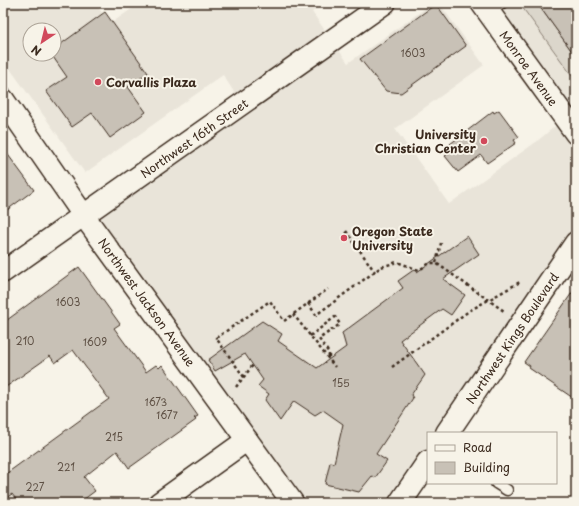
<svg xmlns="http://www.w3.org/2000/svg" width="579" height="506" font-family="'Playpen Sans',sans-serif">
  <rect width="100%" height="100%" fill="#f7f3e8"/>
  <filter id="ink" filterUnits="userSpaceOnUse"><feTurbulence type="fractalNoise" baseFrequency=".025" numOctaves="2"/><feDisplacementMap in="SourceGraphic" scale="8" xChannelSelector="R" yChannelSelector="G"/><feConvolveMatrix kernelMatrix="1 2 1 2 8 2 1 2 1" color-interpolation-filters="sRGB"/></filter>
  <g filter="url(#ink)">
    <path fill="#e9e4d9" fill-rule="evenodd" d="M 3,3 L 95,3 L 110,24 L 140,3 L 325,3 L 312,12 L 348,63 L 433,3 L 439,3 L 484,65 L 395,129 L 449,204 L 536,142 L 565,118 L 482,3 L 576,3 L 576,256 L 456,433 L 428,433 L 428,476 L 410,503 L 302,503 L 100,219 L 245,109 L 223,75 L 85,173 L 3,59 ZM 30,30 L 54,30 L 54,54 L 30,54 Z"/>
    <polygon fill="#dbd6cb" stroke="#8b8074" points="526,3 537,3 576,57 576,81 522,7"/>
    <g fill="#c8c1b6" stroke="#3b2a1e">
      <polygon points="537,3 576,3 576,57"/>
      <polygon points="436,4 466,46 401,93 386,91 360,59"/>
      <polygon points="105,12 148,73 128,87 146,112 110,138 92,113 72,127 46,91 67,77 51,54 54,54 54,49"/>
      <polygon points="499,110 519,137 514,140 516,143 487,163 481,155 458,172 445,156 454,149 450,144 493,111 494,113"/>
      <polygon points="3,148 34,190 3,213"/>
      <polygon points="467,236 479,254 443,279 465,295 451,315 442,309 400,340 425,375 411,395 413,398 376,454 387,461 375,478 372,476 359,492 325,484 330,462 334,463 343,424 323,410 315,415 294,401 280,421 265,400 269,394 258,386 263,380 245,354 215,371 208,360 262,321 282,334 278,341 317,368 346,347 342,333 403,288 398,281 415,269 417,272"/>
      <polygon points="79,267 120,324 114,328 146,372 156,365 159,368 162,365 198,416 194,418 196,420 129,468 117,451 84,477 95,491 79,503 19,503 12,494 3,500 3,476 109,399 73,350 55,363 50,356 3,389 3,323"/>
      <polygon points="576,287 576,400 529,368 530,366 524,362"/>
    </g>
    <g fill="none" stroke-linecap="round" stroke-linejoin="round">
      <defs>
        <g id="service">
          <polyline points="489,12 502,3"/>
          <polyline points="496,483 507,490"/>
        </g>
        <g id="minor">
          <polyline points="3,99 84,216 293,503"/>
          <polyline points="3,272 385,3"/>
          <polyline points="159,503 247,440"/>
        </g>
        <g id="tertiary">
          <polyline points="482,3 576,133"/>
          <polyline points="447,433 576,243"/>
          <polyline points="400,503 428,462"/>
        </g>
      </defs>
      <use href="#service" stroke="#3b2a1e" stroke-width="13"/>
      <use href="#minor" stroke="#3b2a1e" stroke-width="24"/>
      <use href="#tertiary" stroke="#3b2a1e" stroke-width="25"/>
      <g stroke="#3b2a1e" stroke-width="2.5" stroke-dasharray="3 3" stroke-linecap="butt">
        <polyline points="346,231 375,272"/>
        <polyline points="436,263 441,243"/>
        <polyline points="308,303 316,315 381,267 397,262 419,270 430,263 436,263 504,311"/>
        <polyline points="293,314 335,367"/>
        <polyline points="310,336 335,317 340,324 319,339 329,353 329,360"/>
        <polyline points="392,367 469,311 520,282"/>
        <polyline points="244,377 216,338 270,301 284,321 328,289"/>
        <polyline points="236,387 253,365"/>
      </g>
      <use href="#service" stroke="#f7f3e8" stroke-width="10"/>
      <use href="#minor" stroke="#f7f3e8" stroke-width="21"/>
      <use href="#tertiary" stroke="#f7f3e8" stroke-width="22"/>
    </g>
  </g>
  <g fill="#d1495b" stroke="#f7f3e8" stroke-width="1.5">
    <circle cx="98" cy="82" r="4"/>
    <circle cx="484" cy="141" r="4"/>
    <circle cx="344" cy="238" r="4"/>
  </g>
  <g text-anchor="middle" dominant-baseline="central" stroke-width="4" stroke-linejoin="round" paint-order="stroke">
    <g font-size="10" fill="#5e5044">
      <text x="413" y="52">1603</text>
      <text x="68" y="301">1603</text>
      <text x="25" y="340">210</text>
      <text x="95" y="341">1609</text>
      <text x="341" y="382">155</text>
      <text x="156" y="401">1673</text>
      <text x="167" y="414">1677</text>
      <text x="114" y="436">215</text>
      <text x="66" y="466">221</text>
      <text x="35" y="486">227</text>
    </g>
    <g font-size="12" fill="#3b2a1e" stroke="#f7f3e8">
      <text transform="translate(529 68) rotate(54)">Monroe Avenue</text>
      <text transform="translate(194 138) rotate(-35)">Northwest 16th Street</text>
      <text transform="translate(147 302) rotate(54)">Northwest Jackson Avenue</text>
      <text transform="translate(512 338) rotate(-56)">Northwest Kings Boulevard</text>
    </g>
    <g font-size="12" font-weight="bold" fill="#3b2a1e" stroke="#f7f3e8" text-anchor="start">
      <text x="106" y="82">Corvallis Plaza</text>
      <text x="476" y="134" text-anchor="end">University<tspan x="476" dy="14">Christian Center</tspan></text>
      <text x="352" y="231">Oregon State<tspan x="352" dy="14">University</tspan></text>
    </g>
  </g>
  <rect width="579" height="506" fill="none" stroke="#f7f3e8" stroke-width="16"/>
  <rect x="8" y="8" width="563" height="490" fill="none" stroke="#3b2a1e" stroke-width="1.5" filter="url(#ink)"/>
  <rect x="427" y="432" width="130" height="52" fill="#f7f3e8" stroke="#aca397"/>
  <rect x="435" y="445" width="20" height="6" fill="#f7f3e8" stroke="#aca397"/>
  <text x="463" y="452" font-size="12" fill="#3b2a1e">Road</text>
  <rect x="435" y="462" width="20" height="12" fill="#c8c1b6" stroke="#aca397"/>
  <text x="463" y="472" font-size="12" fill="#3b2a1e">Building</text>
  <g transform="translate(42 42) rotate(215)"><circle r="19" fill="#f7f3e8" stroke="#aca397"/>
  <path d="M0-3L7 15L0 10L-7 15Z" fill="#d1495b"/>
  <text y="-6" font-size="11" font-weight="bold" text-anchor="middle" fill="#3b2a1e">N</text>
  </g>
</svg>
